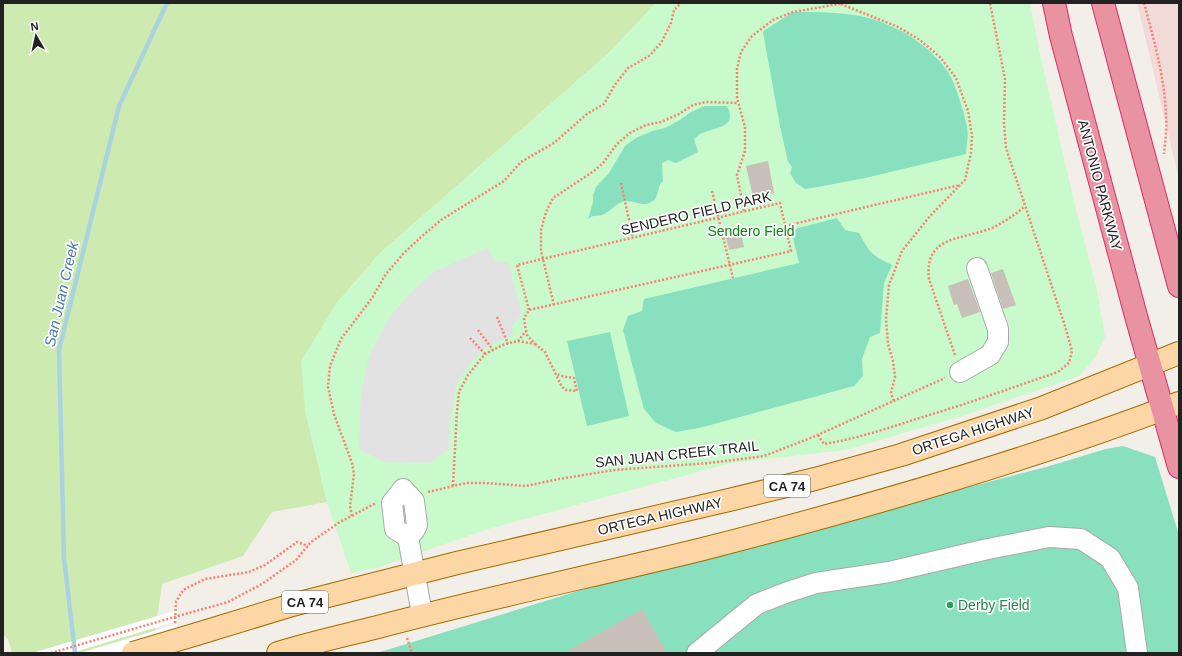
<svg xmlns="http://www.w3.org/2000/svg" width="1182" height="656" font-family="Arial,sans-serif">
  <rect width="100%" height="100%" fill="#f2efe9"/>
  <polygon fill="#f2dad9" points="1137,3 1179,3 1179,179"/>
  <polygon fill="#cdebb0" points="3,3 656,3 610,52 380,253 336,304 305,410 327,502 272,512 243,556 162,584 152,653 12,653 8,639 3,635"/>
  <polygon fill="#c8facc" points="656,3 1030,3 1040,54 1075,206 1096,285 1105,337 1095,358 1079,376 962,416 846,450 731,463 488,529 379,567 351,573 327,502 305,410 301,361 336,304 380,253 610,52"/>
  <g fill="#88e0be">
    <path d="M 793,12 C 815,12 838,12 860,16 C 894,23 928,43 948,72 C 955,82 965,115 967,127 C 969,136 966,146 966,154 L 865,178 L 818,187 L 805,189 L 796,183 L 790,173 L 792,167 L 788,162 L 780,126 L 763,32 L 765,30 Z"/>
    <path d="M 705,106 L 727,106 C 738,128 716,127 702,133 C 699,134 697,137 694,139 L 698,152 L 676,163 L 668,160 L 662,163 L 663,181 C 656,187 660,198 651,202 C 643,207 635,201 627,201 C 616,201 611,212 602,215 C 596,217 594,214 588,219 L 593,202 L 593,195 L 596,187 L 609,173 L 625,146 L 636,138 L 652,131 L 665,128 L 680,120 L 691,112 Z"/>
    <path d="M 837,218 L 845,230 L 859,233 C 870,253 871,255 892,265 L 884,283 L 880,333 L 870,337 L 862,359 L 863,376 L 854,386 L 699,428 L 676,432 L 656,423 L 644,409 L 623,330 L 628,316 L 642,311 L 644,299 L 799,263 L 791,230 Z"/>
    <polygon points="610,332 629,416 587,426 567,341"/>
    <polygon points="1123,446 1155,457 1178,532 1179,538 1179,653 377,653 610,581 1046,467 1106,449"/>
  </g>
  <polygon fill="#e2e2e2" points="487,248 496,261 508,262 522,314 512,327 513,335 485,348 469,365 456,385 449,430 449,450 429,463 384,462 359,449 361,392 370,354 388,319 412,291 434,272"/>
  <g fill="#fff">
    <polygon points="178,610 177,621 71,653 32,653"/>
    <polygon points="177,624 176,653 80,653"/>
  </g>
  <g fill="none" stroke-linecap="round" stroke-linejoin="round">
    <polyline stroke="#aad3df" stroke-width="4.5" points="75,653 64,558 59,350 119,106 167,3"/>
  </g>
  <g fill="#c7bfb8">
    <polygon points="768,161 774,193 753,197 746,166"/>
    <polygon points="739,226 744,247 729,250 724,229"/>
    <polygon points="1003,269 1016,305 1003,309 991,273"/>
    <polygon points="968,279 980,312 962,318 957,304 954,305 948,286"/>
    <polygon points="642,609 667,653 564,653"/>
  </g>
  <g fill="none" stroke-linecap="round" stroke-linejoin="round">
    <defs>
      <g id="minor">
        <polyline points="960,372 990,355 998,342 998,329 977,268"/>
        <polygon points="403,489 414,501 417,525 414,531 408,537 395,529 392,503"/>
        <polyline points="408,537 422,614"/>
        <polyline points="697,653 757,604 788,592 816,583 889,572 988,549 1049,537 1081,539 1110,558 1128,588 1137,653"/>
      </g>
      <g id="major">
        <polyline points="197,634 292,605 457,563 729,500 815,479 901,455 1042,408 1179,353"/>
        <path d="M 278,653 C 310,643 342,636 374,628 C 483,599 593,576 703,549 C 864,508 1024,462 1179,403"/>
      </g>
      <g id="highway">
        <polyline points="1054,3 1061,36 1136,316 1179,467"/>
        <polyline points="1103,3 1179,286"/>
      </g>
    </defs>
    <use href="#minor" stroke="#a9a9a9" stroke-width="22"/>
    <use href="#major" stroke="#a06b00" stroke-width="24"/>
    <use href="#highway" stroke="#dc2a67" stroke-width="24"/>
    <g stroke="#fa8072" stroke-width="2.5" stroke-dasharray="2 2" stroke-linecap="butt">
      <path d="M 1144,3 C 1154,40 1165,79 1166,117 C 1167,130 1165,142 1164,154"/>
      <polyline points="841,4 898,27 920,40 940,57 956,78 968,111 972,136 971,153 965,180 930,216 902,251 889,285 886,319 888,344 893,361 895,377 891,393 894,402"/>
      <polyline points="621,183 633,238"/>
      <polyline points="712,191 733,278"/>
      <polyline points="744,211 737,175 745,151 745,127 737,98 737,69 741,52 752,36 773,20 793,12 844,3"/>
      <polyline points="785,226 960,185"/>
      <polyline points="554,305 541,251 541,230 546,212 553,198 594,171 603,163 617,144 630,133 646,125 661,122 679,114 693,105 706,102 738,103"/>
      <polyline points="497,317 508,344"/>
      <polyline points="478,330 493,350"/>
      <polyline points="470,338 485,354"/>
      <polyline points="518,341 535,344 527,335 526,331"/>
      <polyline points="535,344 545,352 562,387 566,390 577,391 574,378 561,376 555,373"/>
      <path d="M 955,355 L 929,279 C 924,235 962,240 992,228 C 1004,222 1015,215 1025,206"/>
      <path d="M 818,435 L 824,444 C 855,439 886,429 916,419 C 964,405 1011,388 1058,372 L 1069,363 L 1072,351 L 1064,323 L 1006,148 L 1004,123 L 1005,79 L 990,3"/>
      <polyline points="453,486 457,411 459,392 468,375 485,354 505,344 518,341 526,331 524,318 529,310 791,251 780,203 517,265 529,310"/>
      <polyline points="428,492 466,483 485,483 526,486 559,479 614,470 709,463 764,456 813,437 945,378"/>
      <polyline points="352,516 350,506 354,474 352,463 334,414 328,387 330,366 341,339 372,298 386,274 403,254 421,237 441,220 504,181 521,162 554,143 587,114 604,104 614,86 628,68 649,56 661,43 671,23 674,10 681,3"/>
      <polyline points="178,616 228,602 262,584 296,560 311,542 340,522 376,503"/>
      <polyline points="175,623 176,602 183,590 205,579 249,572 265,565 297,542 308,546"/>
      <polyline points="407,638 412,653"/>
    </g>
    <use href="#minor" stroke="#fff" stroke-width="20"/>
    <use href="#major" stroke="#fcd6a4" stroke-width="22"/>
    <use href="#highway" stroke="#e892a2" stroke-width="22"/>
    <defs>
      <polyline id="major-bridge" points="133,653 197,634"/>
    </defs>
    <use href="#major-bridge" stroke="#a06b00" stroke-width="24" stroke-linecap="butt"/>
    <polyline stroke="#fa8072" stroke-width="2.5" stroke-dasharray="2 2" stroke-linecap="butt" points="51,653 178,616"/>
    <use href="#major-bridge" stroke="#fcd6a4" stroke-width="22"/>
  </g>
  <circle fill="#2e9e5b" stroke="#fff" stroke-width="1.5" cx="950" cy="605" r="4"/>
  <g text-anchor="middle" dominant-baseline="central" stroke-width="3.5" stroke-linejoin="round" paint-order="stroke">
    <g fill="#fff" stroke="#646464" stroke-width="1">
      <rect x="764" y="475" width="46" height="22" rx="3"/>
      <rect x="282" y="591" width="46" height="22" rx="3"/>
    </g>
    <g font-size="13" font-weight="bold" fill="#222">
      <text x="787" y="486">CA 74</text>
      <text x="305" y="602">CA 74</text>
    </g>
    <g font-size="14" fill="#222" stroke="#fff">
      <text transform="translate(1100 185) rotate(75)">ANTONIO PARKWAY</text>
      <text transform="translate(696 213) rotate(-13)">SENDERO FIELD PARK</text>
      <text transform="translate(973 431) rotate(-18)">ORTEGA HIGHWAY</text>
      <text transform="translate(677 454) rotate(-6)">SAN JUAN CREEK TRAIL</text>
      <text transform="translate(660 516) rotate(-13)">ORTEGA HIGHWAY</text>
    </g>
    <g font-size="14" fill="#0c8416" stroke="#fff">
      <text x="751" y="231">Sendero Field</text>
    </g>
    <g font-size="14" fill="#27864d" stroke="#fff" text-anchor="start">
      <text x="958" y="605">Derby Field</text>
    </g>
    <g font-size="15" font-style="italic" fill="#4a7aab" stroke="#fff">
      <text transform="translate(61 294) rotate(-77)">San Juan Creek</text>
    </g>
  </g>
  <rect width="1182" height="656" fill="none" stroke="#222222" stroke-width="8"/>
  <g transform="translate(36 36) rotate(351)" stroke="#ffffff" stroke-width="3" paint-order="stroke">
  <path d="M0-3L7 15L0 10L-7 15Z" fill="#222222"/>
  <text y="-6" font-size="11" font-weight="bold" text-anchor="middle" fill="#222222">N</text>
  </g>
</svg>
